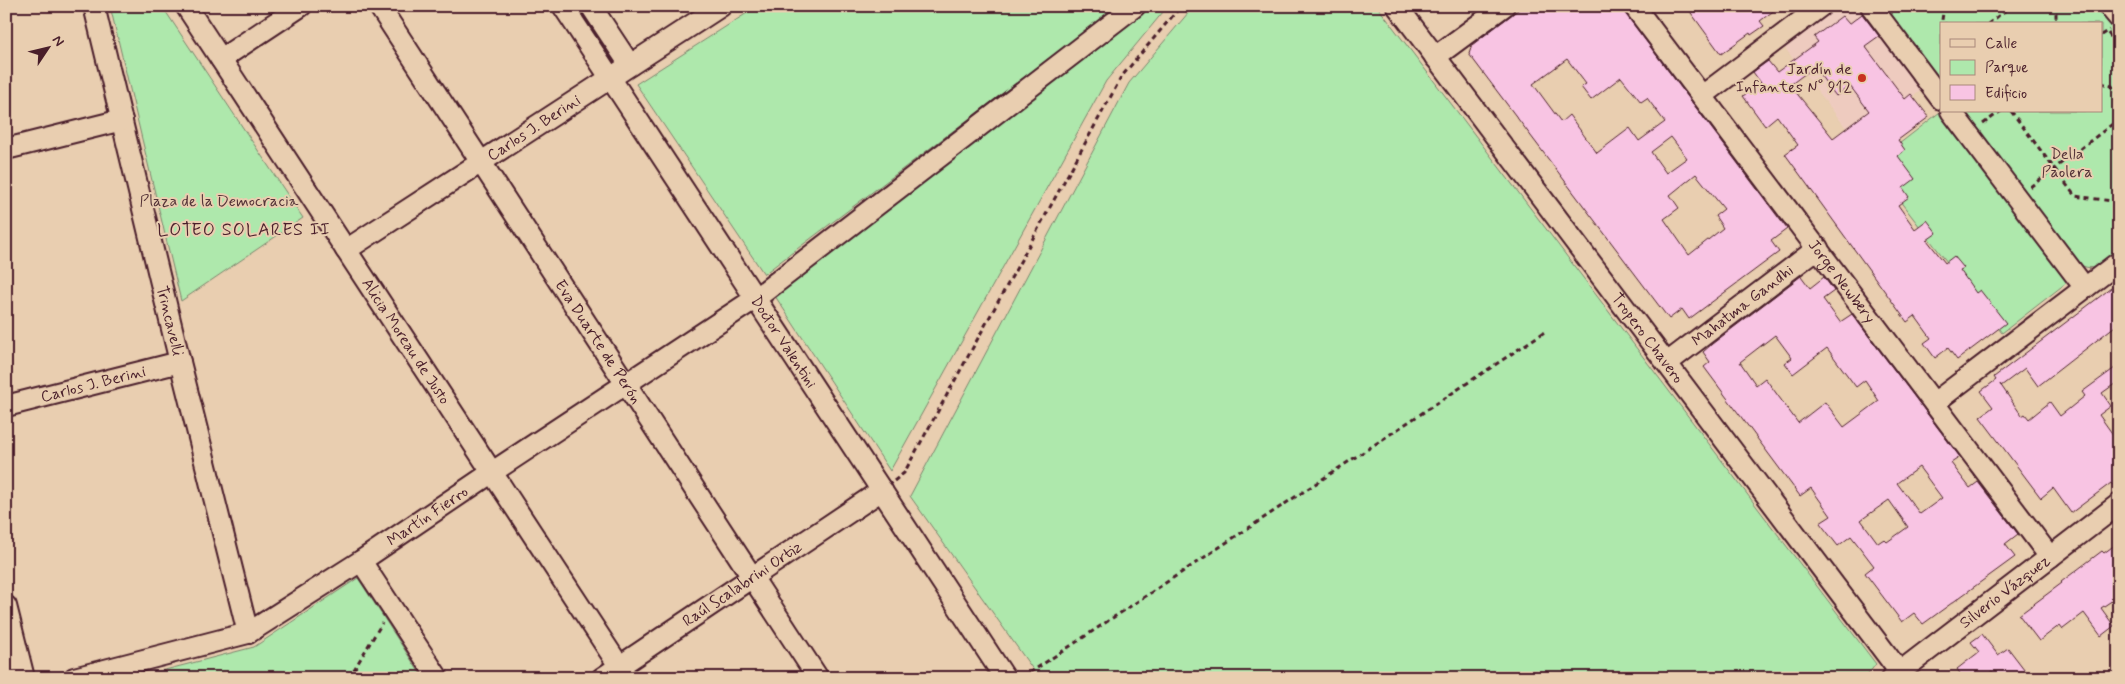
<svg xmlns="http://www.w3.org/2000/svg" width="2125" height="684" font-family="Mynerve,sans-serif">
  <rect width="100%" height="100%" fill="#e9ceb0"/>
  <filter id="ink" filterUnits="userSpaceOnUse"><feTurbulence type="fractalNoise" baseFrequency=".02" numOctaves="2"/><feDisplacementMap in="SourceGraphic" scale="10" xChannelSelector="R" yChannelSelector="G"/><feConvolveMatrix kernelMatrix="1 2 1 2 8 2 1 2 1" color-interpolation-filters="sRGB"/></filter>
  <g filter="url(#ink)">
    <polygon fill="#eecbbf" points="1839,6 1861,6 1924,88 1856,141 1785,48"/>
    <g fill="#aee8ac" stroke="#7c846c">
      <polygon points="110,6 162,6 303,218 181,301"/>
      <polygon points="758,6 1118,6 764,274 636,84"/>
      <polygon points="1149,6 1168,6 1106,81 890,471 775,296"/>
      <polygon points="1194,6 1377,6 1876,664 1865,678 1039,678 910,496 1129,83"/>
      <path d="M 1883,6 L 2098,6 L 2119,33 L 2119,252 C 2106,261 2093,275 2078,263 L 1962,111 L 2101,111 L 2101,24 L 1941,24 L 1941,84 Z"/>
      <polygon points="1940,112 2070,280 2002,333 1872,165"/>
      <polygon points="358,578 423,678 134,678 254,647"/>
    </g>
    <g fill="#f8c4e3" stroke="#4a1f2b" fill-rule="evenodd">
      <path d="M 1523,6 L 1622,6 L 1625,13 L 1787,229 L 1771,241 L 1779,252 L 1689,319 L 1682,309 L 1669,319 L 1469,54 L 1472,45 ZM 1567,59 L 1586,84 L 1581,87 L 1591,100 L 1621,77 L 1641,102 L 1647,98 L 1665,122 L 1639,141 L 1630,128 L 1597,153 L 1569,115 L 1561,122 L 1533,84 ZM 1671,137 L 1687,158 L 1666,173 L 1651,152 ZM 1696,174 L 1724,209 L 1715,216 L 1723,228 L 1689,255 L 1664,219 L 1679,208 L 1670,195 Z"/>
      <polygon points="1686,6 1780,6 1760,21 1764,26 1751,35 1750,33 1721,54"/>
      <path d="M 1862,14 L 1879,36 L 1865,46 L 1905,99 L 1911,94 L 1929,117 L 1898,140 L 1905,150 L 1898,156 L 1915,179 L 1903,188 L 1909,197 L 1898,205 L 1915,229 L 1927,220 L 1937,233 L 1927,240 L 1945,263 L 1954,256 L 1964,268 L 1960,270 L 1976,293 L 1980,290 L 2006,323 L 1957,360 L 1948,348 L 1935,358 L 1924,343 L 1931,338 L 1915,316 L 1907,322 L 1785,154 L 1798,145 L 1777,116 L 1765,126 L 1743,96 L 1761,83 L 1753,72 L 1768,61 L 1777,72 L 1818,42 L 1814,37 L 1842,16 L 1849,24 ZM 1814,67 L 1836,96 L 1850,86 L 1869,111 L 1833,138 L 1790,85 Z"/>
      <path d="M 1801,276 L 1810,288 L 1824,277 L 1834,291 L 1823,299 L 1840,322 L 1852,314 L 1960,457 L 1951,463 L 1960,475 L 1970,488 L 1978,482 L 2018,534 L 2005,544 L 2015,557 L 1923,624 L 1914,613 L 1902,622 L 1865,573 L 1874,566 L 1851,536 L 1838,546 L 1820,523 L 1831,516 L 1811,488 L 1800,496 L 1704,367 L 1710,362 L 1703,352 L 1712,344 ZM 1775,335 L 1792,358 L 1785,363 L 1793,374 L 1827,348 L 1856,387 L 1865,380 L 1879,401 L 1844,427 L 1825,402 L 1798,423 L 1765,378 L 1756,385 L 1740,362 ZM 1919,467 L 1942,498 L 1920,514 L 1897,483 ZM 1889,500 L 1908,527 L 1887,542 L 1884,539 L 1878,543 L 1861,520 Z"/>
      <polygon points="2119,282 2119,323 2038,386 2025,368 2001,386 2000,384 2022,416 2025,414 2029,419 2050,402 2060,416 2085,396 2082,392 2119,365 2119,381 2102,393 2111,406 2099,415 2119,443 2119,492 2111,483 2071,513 2053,488 2041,498 1980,417 1993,407 1981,391 1996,380 1994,377"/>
      <polygon points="2119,542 2119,596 2101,608 2114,626 2101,636 2084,613 2063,629 2060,625 2039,641 2019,615 2062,583 2061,582 2102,551 2104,553"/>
      <polygon points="1982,634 1998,655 2008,648 2031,678 1998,678 1992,671 1983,678 1963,678 1957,669 1979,652 1971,642"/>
    </g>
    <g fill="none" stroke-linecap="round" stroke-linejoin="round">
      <defs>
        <g id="minor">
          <path id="s1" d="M 94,6 L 180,362 L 248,633"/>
          <path id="s2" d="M 186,6 L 627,678"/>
          <path id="s3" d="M 379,6 L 818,678"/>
          <path id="s4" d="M 563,6 L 1005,678"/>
          <polyline points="591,6 630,65"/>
          <path id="s5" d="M 1397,6 L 1899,671"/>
          <path id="s6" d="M 1634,6 L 2050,557"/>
          <polyline points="1871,6 1941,99"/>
          <polyline points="2109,6 2119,18"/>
          <polyline points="1435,57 1504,6"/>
          <polyline points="221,59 301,6"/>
          <polyline points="1702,96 1821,6"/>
          <polyline points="1951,111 2085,288"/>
          <polyline points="6,149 122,120"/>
          <path id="s7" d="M 346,250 L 721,6"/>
          <path id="s8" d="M 1667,363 L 1818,248"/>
          <polyline points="1934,403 2119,262"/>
          <path id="s9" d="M 6,406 L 180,362"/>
          <polyline points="361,561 438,678"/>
          <polyline points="6,606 24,678"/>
          <path id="s10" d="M 74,678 L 248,633 L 361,561 L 491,473 L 756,298 L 1135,6"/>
          <path id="s11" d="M 602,678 L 882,490"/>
          <path id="s12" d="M 1892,678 L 2119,504"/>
        </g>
      </defs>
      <use href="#minor" stroke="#4a1f2b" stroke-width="24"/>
      <g stroke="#4a1f2b" stroke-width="3" stroke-dasharray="5 4" stroke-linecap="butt">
        <polyline points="1944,6 1942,20 1945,24"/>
        <polyline points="2050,6 2056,13 2056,24"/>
        <polyline points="1988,24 2011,6"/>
        <polyline points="2108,33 2119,48"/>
        <polyline points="2101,35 2109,30"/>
        <polyline points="2101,83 2112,86 2119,96"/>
        <polyline points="2011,111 2075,196 2119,202"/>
        <polyline points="1983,124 2001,111"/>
        <polyline points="2030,187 2119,119"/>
        <polyline points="894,481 904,473 1122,76 1181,6"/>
        <polyline points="349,678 382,623"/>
        <polyline points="1022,678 1546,331"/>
      </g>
      <use href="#minor" stroke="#e9ceb0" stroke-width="20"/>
    </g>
  </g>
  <circle fill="#c8321e" stroke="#e9ceb0" stroke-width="2" cx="1862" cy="78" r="5"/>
  <g text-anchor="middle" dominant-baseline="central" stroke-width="4" stroke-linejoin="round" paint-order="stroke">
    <g font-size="16" fill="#4a1f2b" stroke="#e9ceb0" text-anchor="end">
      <text x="1852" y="69">Jardín de<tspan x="1852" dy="18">Infantes N° 912</tspan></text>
    </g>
    <g font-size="16" fill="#4a1f2b" stroke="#e9ceb0">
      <text stroke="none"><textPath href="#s7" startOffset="224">Carlos J. Berini</textPath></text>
      <text stroke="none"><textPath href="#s6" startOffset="345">Jorge Newbery</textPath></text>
      <text stroke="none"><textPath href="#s8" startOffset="95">Mahatma Gandhi</textPath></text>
      <text stroke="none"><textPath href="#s1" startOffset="324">Trincavelli</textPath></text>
      <text stroke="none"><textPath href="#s5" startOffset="416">Tropero Chavero</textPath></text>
      <text stroke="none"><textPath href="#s2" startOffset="401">Alicia Moreau de Justo</textPath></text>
      <text stroke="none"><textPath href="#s3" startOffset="401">Eva Duarte de Perón</textPath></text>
      <text stroke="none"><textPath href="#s4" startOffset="402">Doctor Valentini</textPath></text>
      <text stroke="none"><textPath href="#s9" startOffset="90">Carlos J. Berini</textPath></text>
      <text stroke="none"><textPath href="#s10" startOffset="394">Martín Fierro</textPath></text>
      <text stroke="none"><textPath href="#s11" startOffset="169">Raúl Scalabrini Ortiz</textPath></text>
      <text stroke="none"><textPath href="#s12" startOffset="142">Silverio Vázquez</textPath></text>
    </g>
    <g font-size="16" fill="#543338" stroke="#e9ceb0">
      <text x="2067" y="154">Della<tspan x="2067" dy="18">Paolera</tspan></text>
      <text x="219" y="201">Plaza de la Democracia</text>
    </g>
    <g font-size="18" letter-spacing="1" fill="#4a1f2b" stroke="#e9ceb0">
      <text x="244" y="230">LOTEO SOLARES II</text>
    </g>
  </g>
  <rect width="2125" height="684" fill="none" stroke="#e9ceb0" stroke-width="25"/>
  <rect x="12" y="12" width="2100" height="659" fill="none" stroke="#4a1f2b" stroke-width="2" filter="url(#ink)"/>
  <rect x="1940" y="22" width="162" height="90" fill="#e9ceb0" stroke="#a9887b"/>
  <rect x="1950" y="39" width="25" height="8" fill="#e9ceb0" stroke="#a9887b"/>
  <text x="1985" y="48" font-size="15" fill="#4a1f2b">Calle</text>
  <rect x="1950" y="60" width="25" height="15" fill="#aee8ac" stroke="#a9887b"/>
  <text x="1985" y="72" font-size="15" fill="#4a1f2b">Parque</text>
  <rect x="1950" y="85" width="25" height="15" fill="#f8c4e3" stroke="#a9887b"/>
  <text x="1985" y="98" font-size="15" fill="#4a1f2b">Edificio</text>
  <g transform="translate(48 48) rotate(55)" stroke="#e9ceb0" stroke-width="4" paint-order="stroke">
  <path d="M0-4L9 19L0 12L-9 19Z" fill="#4a1f2b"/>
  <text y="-8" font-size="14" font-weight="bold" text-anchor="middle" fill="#4a1f2b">N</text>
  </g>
</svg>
